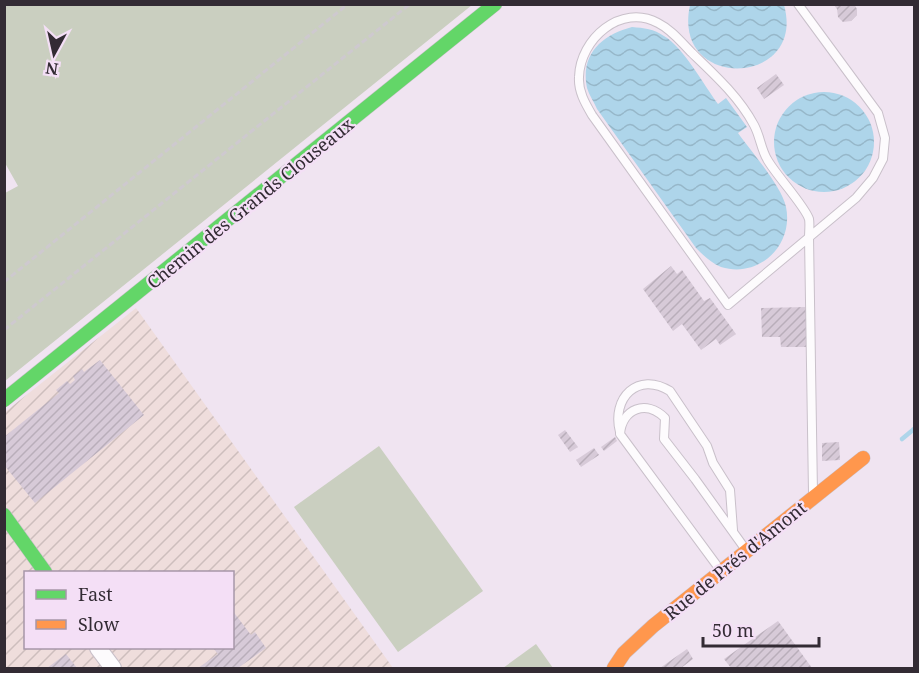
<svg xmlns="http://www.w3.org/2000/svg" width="919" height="673" font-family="'Noto Serif',serif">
  <defs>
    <pattern id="industrial-furrows" width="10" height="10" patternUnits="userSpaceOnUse" patternTransform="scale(1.5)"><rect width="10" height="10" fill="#efdddc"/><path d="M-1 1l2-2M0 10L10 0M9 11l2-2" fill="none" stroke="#cdbebd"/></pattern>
    <pattern id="water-waves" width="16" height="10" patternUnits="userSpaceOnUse" patternTransform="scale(1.5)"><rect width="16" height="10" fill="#aed5ea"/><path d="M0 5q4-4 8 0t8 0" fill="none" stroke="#96b7c9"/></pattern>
    <pattern id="building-hatch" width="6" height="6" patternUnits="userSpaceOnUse" patternTransform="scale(1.5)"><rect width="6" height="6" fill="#d7cad8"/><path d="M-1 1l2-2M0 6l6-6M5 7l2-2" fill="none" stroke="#b9aeba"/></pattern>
  </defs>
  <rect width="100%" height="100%" fill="#f0e4f1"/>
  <path fill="url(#industrial-furrows)" fill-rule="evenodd" d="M 136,308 L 393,668 L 5,668 L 5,412 ZM 26,572 L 232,572 L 232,648 L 26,648 Z"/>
  <g fill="#cacfc0">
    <polygon points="5,4 472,4 472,5 5,381 5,193 18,186 5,163"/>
    <polygon points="379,446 483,591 398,652 294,507"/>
    <polygon points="536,644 553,668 503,668"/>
  </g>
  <g fill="url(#water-waves)">
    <path d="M 690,5 L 784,5 C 807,87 671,92 690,5 Z"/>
    <path d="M 632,27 C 644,28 654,29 664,36 C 683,47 704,85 718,104 L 726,98 L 747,127 L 738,133 C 751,151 782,187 786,207 C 794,245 759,279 721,267 C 711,263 703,255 696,248 L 597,109 C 594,102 589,95 587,88 C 580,54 602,35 632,27 Z"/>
    <circle cx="824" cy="142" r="50"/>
  </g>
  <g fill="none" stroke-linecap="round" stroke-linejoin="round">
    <polyline stroke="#aed5ea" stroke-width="4.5" points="902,439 914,429"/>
  </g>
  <g fill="url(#building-hatch)">
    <polygon points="833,4 854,4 857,9 857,15 851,21 843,22 838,17 837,9"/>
    <polygon points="776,74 784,85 764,99 757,88"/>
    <polygon points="671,266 677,274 682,270 704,301 710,298 736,334 720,345 716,339 701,350 682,324 673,331 643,289"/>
    <polygon points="806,307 807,347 781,347 780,337 762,337 761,308"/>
    <polygon points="100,360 144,415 35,503 4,465 4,437 59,393 56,390 67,381 70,384 75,380 73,376 82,369 84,372"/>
    <polygon points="565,430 578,447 570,452 558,435"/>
    <polygon points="615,437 617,441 604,451 601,447"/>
    <polygon points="839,442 840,460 822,461 822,443"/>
    <polygon points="594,448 599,455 581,467 576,460"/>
    <polygon points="232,610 251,635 255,632 266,648 238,668 198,668 218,654 213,648 232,648"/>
    <polygon points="778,621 812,668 731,668 724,659"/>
    <polygon points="687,649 693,659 681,668 660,668"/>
    <polygon points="66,654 77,668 47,668"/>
  </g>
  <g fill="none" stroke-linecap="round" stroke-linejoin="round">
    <defs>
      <g id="lane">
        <path d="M 798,4 L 878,113 L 885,138 L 883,159 L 873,178 L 856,198 L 728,305 L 592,115 C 585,103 578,91 579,77 C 580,39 621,3 658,23 C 672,30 681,42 692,53 C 715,75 739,97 754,125 C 760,136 761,149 767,159 C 775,174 805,206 809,219 C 810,224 809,232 809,237 L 813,493"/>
        <path d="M 620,432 C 611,398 638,371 670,391 L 707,446 L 713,463 L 730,490 L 733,530"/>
        <path d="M 721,571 L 620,434 C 622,409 646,399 665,418 L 664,439 L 695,479 L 746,550"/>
      </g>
      <polyline id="street" points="98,648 113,668"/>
      <g id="fast">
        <polyline points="4,400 495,4"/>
        <polyline points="4,515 45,572"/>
      </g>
      <polyline id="slow" points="614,668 624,653 653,626 863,458"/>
    </defs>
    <use href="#lane" stroke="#c9c0ca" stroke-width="10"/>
    <use href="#street" stroke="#c9c0ca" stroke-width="18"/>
    <use href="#fast" stroke="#c9c0ca" stroke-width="15"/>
    <use href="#slow" stroke="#c9c0ca" stroke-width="15"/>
    <g stroke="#cec9cf" stroke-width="3" stroke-dasharray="6 3" stroke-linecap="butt">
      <polyline points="4,282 348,4"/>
      <polyline points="4,330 410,4"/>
    </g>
    <use href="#lane" stroke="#fdfbfd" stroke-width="8"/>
    <use href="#street" stroke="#fdfbfd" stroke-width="16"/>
    <use href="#fast" stroke="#63d668" stroke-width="14"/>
    <use href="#slow" stroke="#ff974d" stroke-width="14"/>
  </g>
  <g text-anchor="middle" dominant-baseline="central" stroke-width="4.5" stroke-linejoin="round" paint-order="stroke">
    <g font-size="18" fill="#332b34" stroke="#f4dff6">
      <text transform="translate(250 203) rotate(-39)">Chemin des Grands Clouseaux</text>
      <text transform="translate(735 560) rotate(-39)">Rue de Prés d'Amont</text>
    </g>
  </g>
  <rect width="919" height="673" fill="none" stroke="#332b34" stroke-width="12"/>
  <rect x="24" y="571" width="210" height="78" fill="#f4dff6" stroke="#a797a8" stroke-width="1.5"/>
  <rect x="36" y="590" width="30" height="9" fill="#63d668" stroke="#a797a8" stroke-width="1.5"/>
  <text x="78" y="601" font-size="18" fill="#332b34">Fast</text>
  <rect x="36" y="620" width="30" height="9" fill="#ff974d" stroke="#a797a8" stroke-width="1.5"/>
  <text x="78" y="631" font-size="18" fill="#332b34">Slow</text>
  <g transform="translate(54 54) rotate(188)" stroke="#f4dff6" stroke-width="4.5" paint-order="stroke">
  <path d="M0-4.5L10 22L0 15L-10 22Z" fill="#332b34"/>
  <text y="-9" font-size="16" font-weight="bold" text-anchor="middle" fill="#332b34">N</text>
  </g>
  <path d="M703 637v9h116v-9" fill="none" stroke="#332b34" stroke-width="3"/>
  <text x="712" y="637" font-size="18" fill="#332b34" stroke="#f4dff6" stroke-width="4.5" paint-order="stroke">50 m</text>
</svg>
